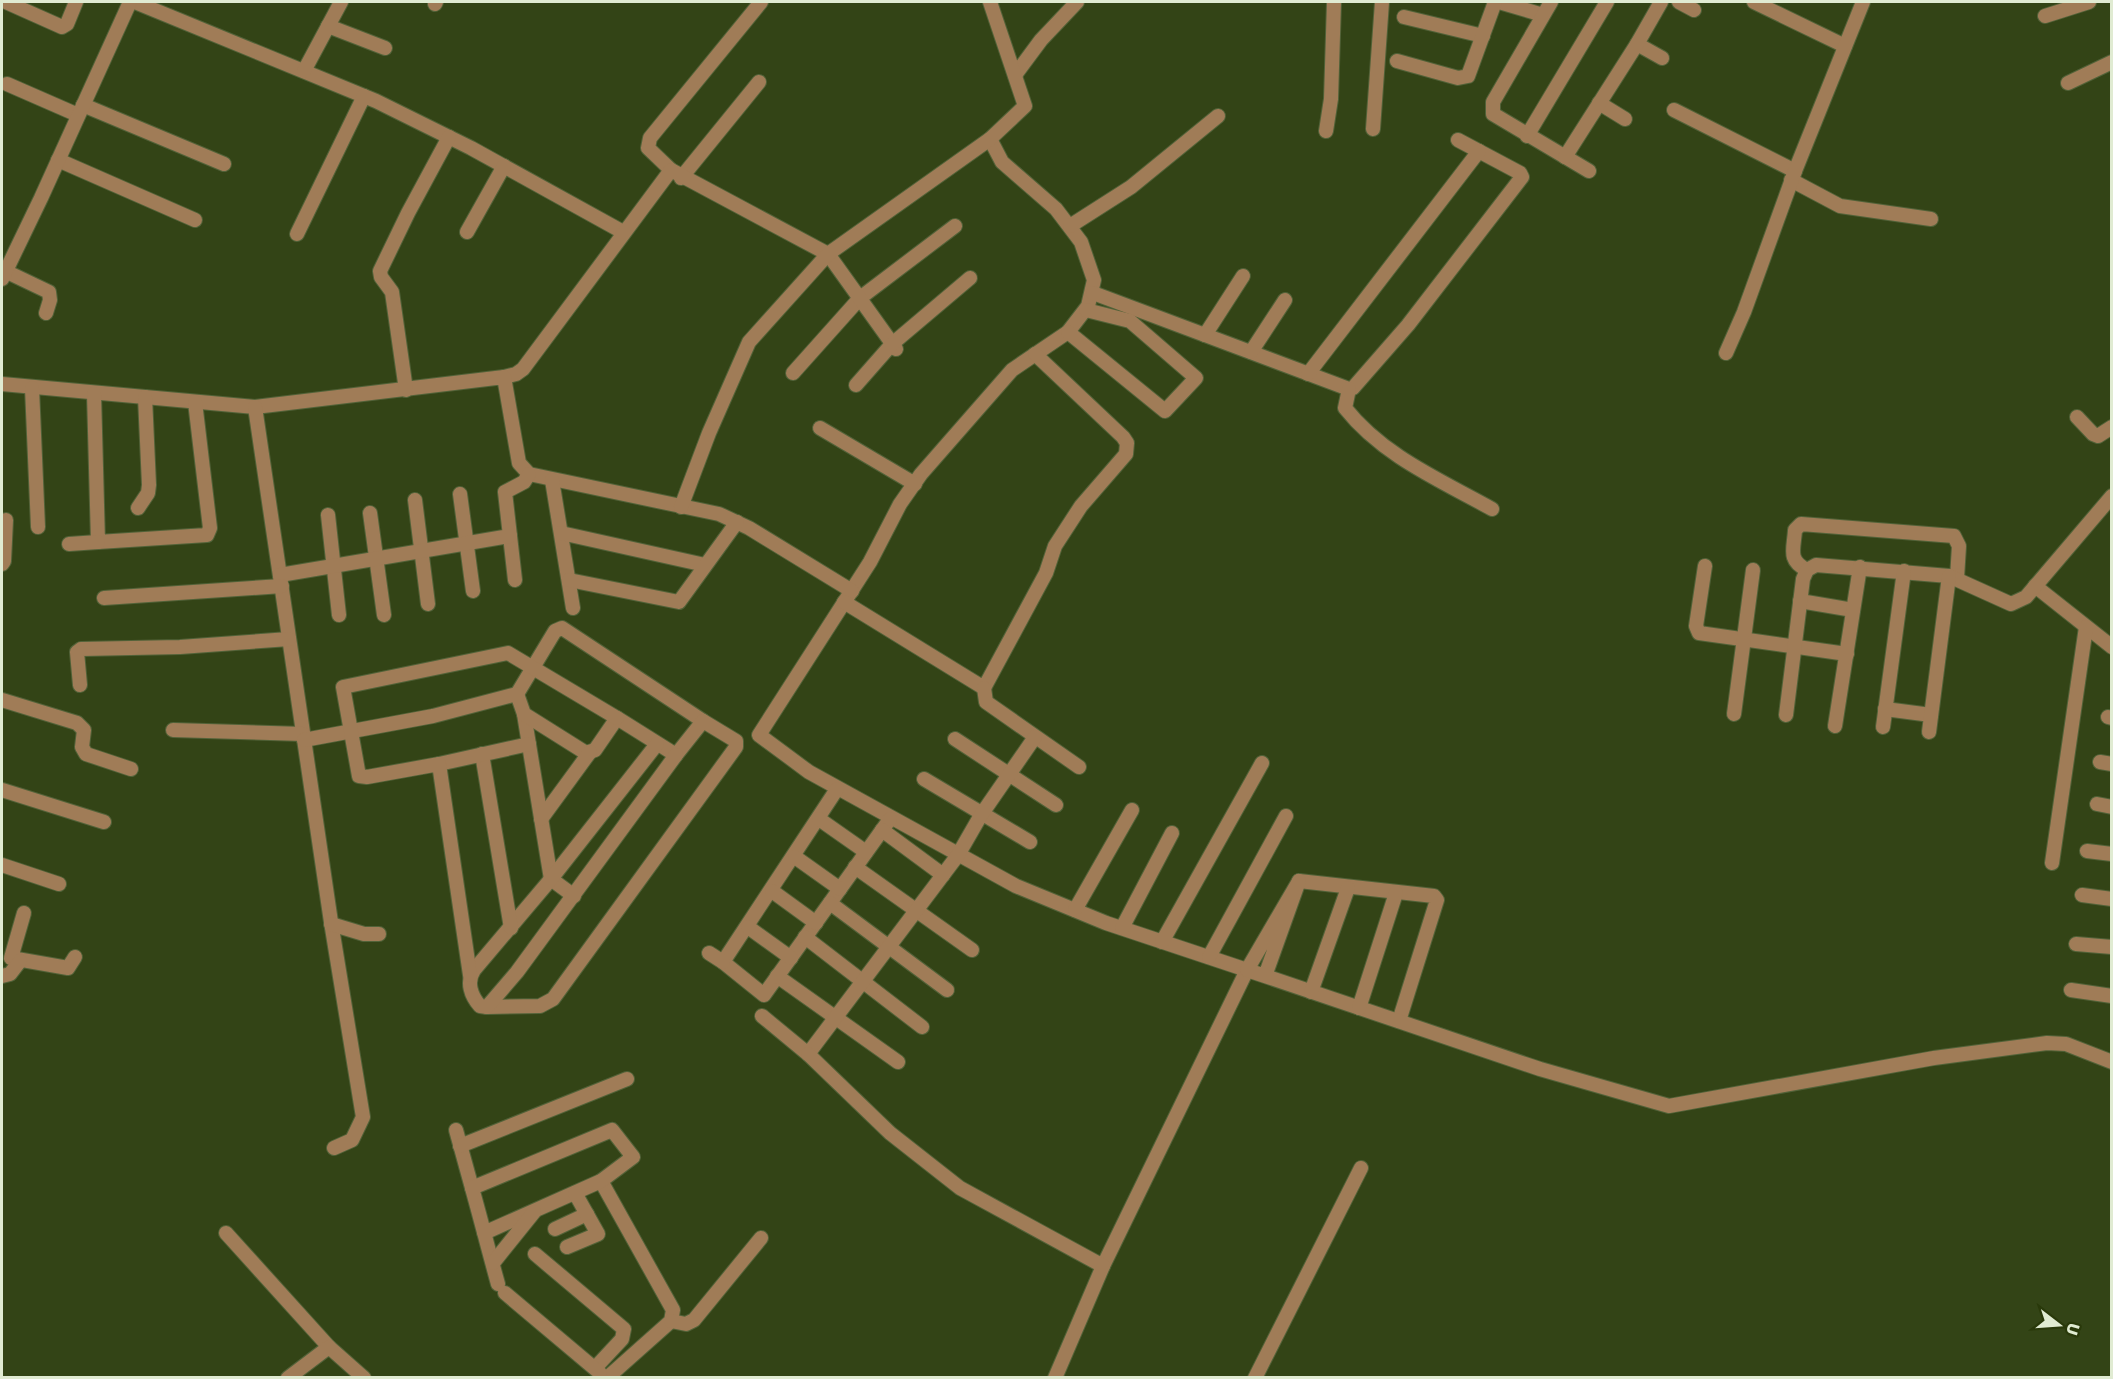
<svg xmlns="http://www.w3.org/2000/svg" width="2113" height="1379" font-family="Rubik,sans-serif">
  <rect width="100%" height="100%" fill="#334416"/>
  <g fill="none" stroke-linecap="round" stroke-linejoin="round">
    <defs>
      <g id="minor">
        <polyline points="6,2 62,27 67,24 76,2"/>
        <polyline points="135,2 376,101 471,148 623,232"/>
        <polyline points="1499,2 1543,15"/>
        <polyline points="1551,2 1493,102 1493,114 1589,171"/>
        <polyline points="1679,2 1694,10"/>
        <polyline points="1754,2 1845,46"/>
        <polyline points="435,4 436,2"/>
        <polyline points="2045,16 2089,2"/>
        <polyline points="1404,17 1483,36"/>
        <polyline points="328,26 385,48"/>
        <polyline points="1637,44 1662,58"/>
        <polyline points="1397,61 1458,78 1468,76 1495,2"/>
        <polyline points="304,71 341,2"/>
        <polyline points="1015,75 1041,40 1077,2"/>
        <polyline points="2068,83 2112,62"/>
        <polyline points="7,84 78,115"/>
        <polyline points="1599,103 1625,119"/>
        <polyline points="83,105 224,164"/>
        <polyline points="1674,110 1795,171"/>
        <polyline points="1373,129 1382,2"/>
        <polyline points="1326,131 1331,99 1334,2"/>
        <polyline points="1527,136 1607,2"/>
        <polyline points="990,139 1002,162 1056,209 1081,242 1094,280 1088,306 1068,332 1012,370 921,474 900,504 870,562 759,735 809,772 1016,886 1106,923 1247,970 1103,1266 1055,1378"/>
        <polyline points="1565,157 1637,44 1661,2"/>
        <polyline points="58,160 195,220"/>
        <polyline points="671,170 648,148 650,138 761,2"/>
        <polyline points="681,178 759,82"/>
        <polyline points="1791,180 1840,206 1931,219"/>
        <polyline points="1070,226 1131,187 1218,116"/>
        <polyline points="467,232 504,166"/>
        <polyline points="297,234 364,96"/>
        <polyline points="5,271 49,292 50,300 46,313"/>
        <polyline points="2,279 41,198 130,2"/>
        <polyline points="1093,293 1349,389 1353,388 1408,325 1522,177 1520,173 1458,140"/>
        <polyline points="1068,332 1165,411 1196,378 1130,321 1086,310"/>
        <polyline points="1205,335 1243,276"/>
        <polyline points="1251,352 1285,300"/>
        <polyline points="1726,353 1744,312 1795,171 1863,2"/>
        <polyline points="793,373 860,298 955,226"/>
        <polyline points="1308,374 1479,151"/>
        <polyline points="504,377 516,374 523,369 671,170 828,254 896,349"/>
        <polyline points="2,384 255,407 504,377 519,463 529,474 719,514 749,528 852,591"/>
        <polyline points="856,385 892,344 970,278"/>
        <polyline points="32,388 38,527"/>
        <path d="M 1349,389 L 1345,408 C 1383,456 1440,480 1492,509"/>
        <polyline points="406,390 392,292 381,277 380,271 408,213 449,137"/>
        <polyline points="94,394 98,542 207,535 210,528 195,402"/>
        <polyline points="255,407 331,922 363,1117 352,1140 334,1148"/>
        <polyline points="2077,417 2093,434 2098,436 2112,427"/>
        <polyline points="820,428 915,484"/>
        <polyline points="552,480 573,608"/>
        <polyline points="460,494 473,591"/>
        <polyline points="415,500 428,604"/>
        <polyline points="681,507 709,433 749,342 828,254 990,139 1025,106 990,2"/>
        <polyline points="138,508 148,493 149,485 145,397"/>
        <polyline points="370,513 384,615"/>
        <polyline points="328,515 339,615"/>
        <polyline points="561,533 705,565"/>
        <polyline points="510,536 515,580"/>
        <polyline points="69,544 98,542"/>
        <polyline points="2,564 4,561 6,520"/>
        <polyline points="1705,566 1696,626 1699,633 1847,654"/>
        <path d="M 1807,570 C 1787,560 1794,549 1795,530 L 1801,524 L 1954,536 L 1959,546 L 1957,578"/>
        <polyline points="280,575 510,536 505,492 524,482 529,474"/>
        <polyline points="569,580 679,602 737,522"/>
        <polyline points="2035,586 2112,647"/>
        <polyline points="104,598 282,586"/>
        <polyline points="1800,601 1853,610"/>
        <polyline points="844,602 984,688 1046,573 1055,546 1081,506 1126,454 1127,443 1123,437 1035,354"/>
        <polyline points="80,685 77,652 81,649 180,647 289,639"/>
        <polyline points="984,688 986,702 1079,767"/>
        <polyline points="517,694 555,631 562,628 703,721"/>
        <polyline points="2,700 77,723 84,730 82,747 86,754 131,769"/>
        <polyline points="1885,709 1931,715"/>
        <polyline points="524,714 551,879 574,896"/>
        <polyline points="1734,714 1753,570"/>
        <polyline points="1786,715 1803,579 1807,570 1816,565 1949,576 2011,604 2026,597 2112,496"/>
        <polyline points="2108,717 2112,718"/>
        <polyline points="1835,726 1860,567"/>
        <polyline points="1883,727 1904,571"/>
        <polyline points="173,730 303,734"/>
        <polyline points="1929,732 1949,576"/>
        <polyline points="955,739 1056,805"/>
        <polyline points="304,740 433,716 517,694 524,714 586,753 595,750 617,718 676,755 703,721 736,741 736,747 553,999 540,1006 487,1007"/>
        <path d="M 657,744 L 551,879 L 474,970 C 466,982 471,996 480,1006 L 487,1007 L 517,972 L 676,755"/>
        <polyline points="482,754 511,928"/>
        <polyline points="2100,762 2112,764"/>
        <polyline points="439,764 529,744"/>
        <polyline points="924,779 1030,842"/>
        <polyline points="837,789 723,962 764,995 890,819"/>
        <polyline points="2,790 104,822"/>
        <polyline points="2097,804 2112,807"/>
        <polyline points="541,819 590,752"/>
        <polyline points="819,819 866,852"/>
        <polyline points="882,830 943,875"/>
        <polyline points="2087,851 2112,854"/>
        <polyline points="795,857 840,889"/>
        <polyline points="2052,863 2086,627"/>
        <polyline points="2,865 59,884"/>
        <polyline points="855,867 972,950"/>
        <polyline points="1299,881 1434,896 1437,900 1399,1021"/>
        <polyline points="772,891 816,923"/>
        <polyline points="2082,895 2112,899"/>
        <polyline points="830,903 947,990"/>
        <polyline points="1075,910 1132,810"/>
        <polyline points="24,913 11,958 68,968 75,957"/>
        <polyline points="331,924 364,934 379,934"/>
        <polyline points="748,927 791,958"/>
        <polyline points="1122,928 1172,833"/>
        <polyline points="805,937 922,1027"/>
        <polyline points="1162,942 1262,763"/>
        <polyline points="2076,944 2112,947"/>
        <polyline points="709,953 723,962"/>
        <polyline points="1209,957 1286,816"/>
        <polyline points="470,975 439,764 367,777 359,776 343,687 508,653 617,718"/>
        <polyline points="2,976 10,974 20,961"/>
        <polyline points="777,976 898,1062"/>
        <polyline points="1265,976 1299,881 1247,970 1265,976 1540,1069 1669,1106 1934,1058 2047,1043 2066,1044 2112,1062"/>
        <polyline points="2071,990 2112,996"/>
        <polyline points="1311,992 1348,888"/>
        <polyline points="1359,1008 1396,893"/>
        <polyline points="762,1016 808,1054 958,855 981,815 1035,737"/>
        <polyline points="808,1054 890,1133 960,1188 1103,1266"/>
        <polyline points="456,1130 472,1188"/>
        <polyline points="460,1146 627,1079"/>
        <polyline points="601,1181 673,1310 671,1321 607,1378"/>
        <polyline points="555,1229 587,1214"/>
        <polyline points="226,1233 329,1347"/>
        <path d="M 484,1233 L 601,1181 L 633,1157 L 612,1130 L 472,1188 C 481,1220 489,1252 498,1284"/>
        <polyline points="567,1247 598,1234 575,1193"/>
        <polyline points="535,1254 624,1329 622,1339 595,1368"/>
        <polyline points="493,1263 534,1212"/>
        <polyline points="505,1293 600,1373"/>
        <polyline points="671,1321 686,1324 694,1320 761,1238"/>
        <polyline points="288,1378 329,1347 364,1378"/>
        <polyline points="1255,1378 1361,1168"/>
      </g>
    </defs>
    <use href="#minor" stroke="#526238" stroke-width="16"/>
    <use href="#minor" stroke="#a07c57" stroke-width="14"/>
  </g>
  <rect width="2113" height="1379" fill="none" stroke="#e0ebd2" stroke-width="6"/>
  <g transform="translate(2059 1325) rotate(107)" stroke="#29390a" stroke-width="4.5" paint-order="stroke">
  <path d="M0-4.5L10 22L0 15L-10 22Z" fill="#e0ebd2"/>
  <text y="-9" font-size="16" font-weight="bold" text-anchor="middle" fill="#e0ebd2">U</text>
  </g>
</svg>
